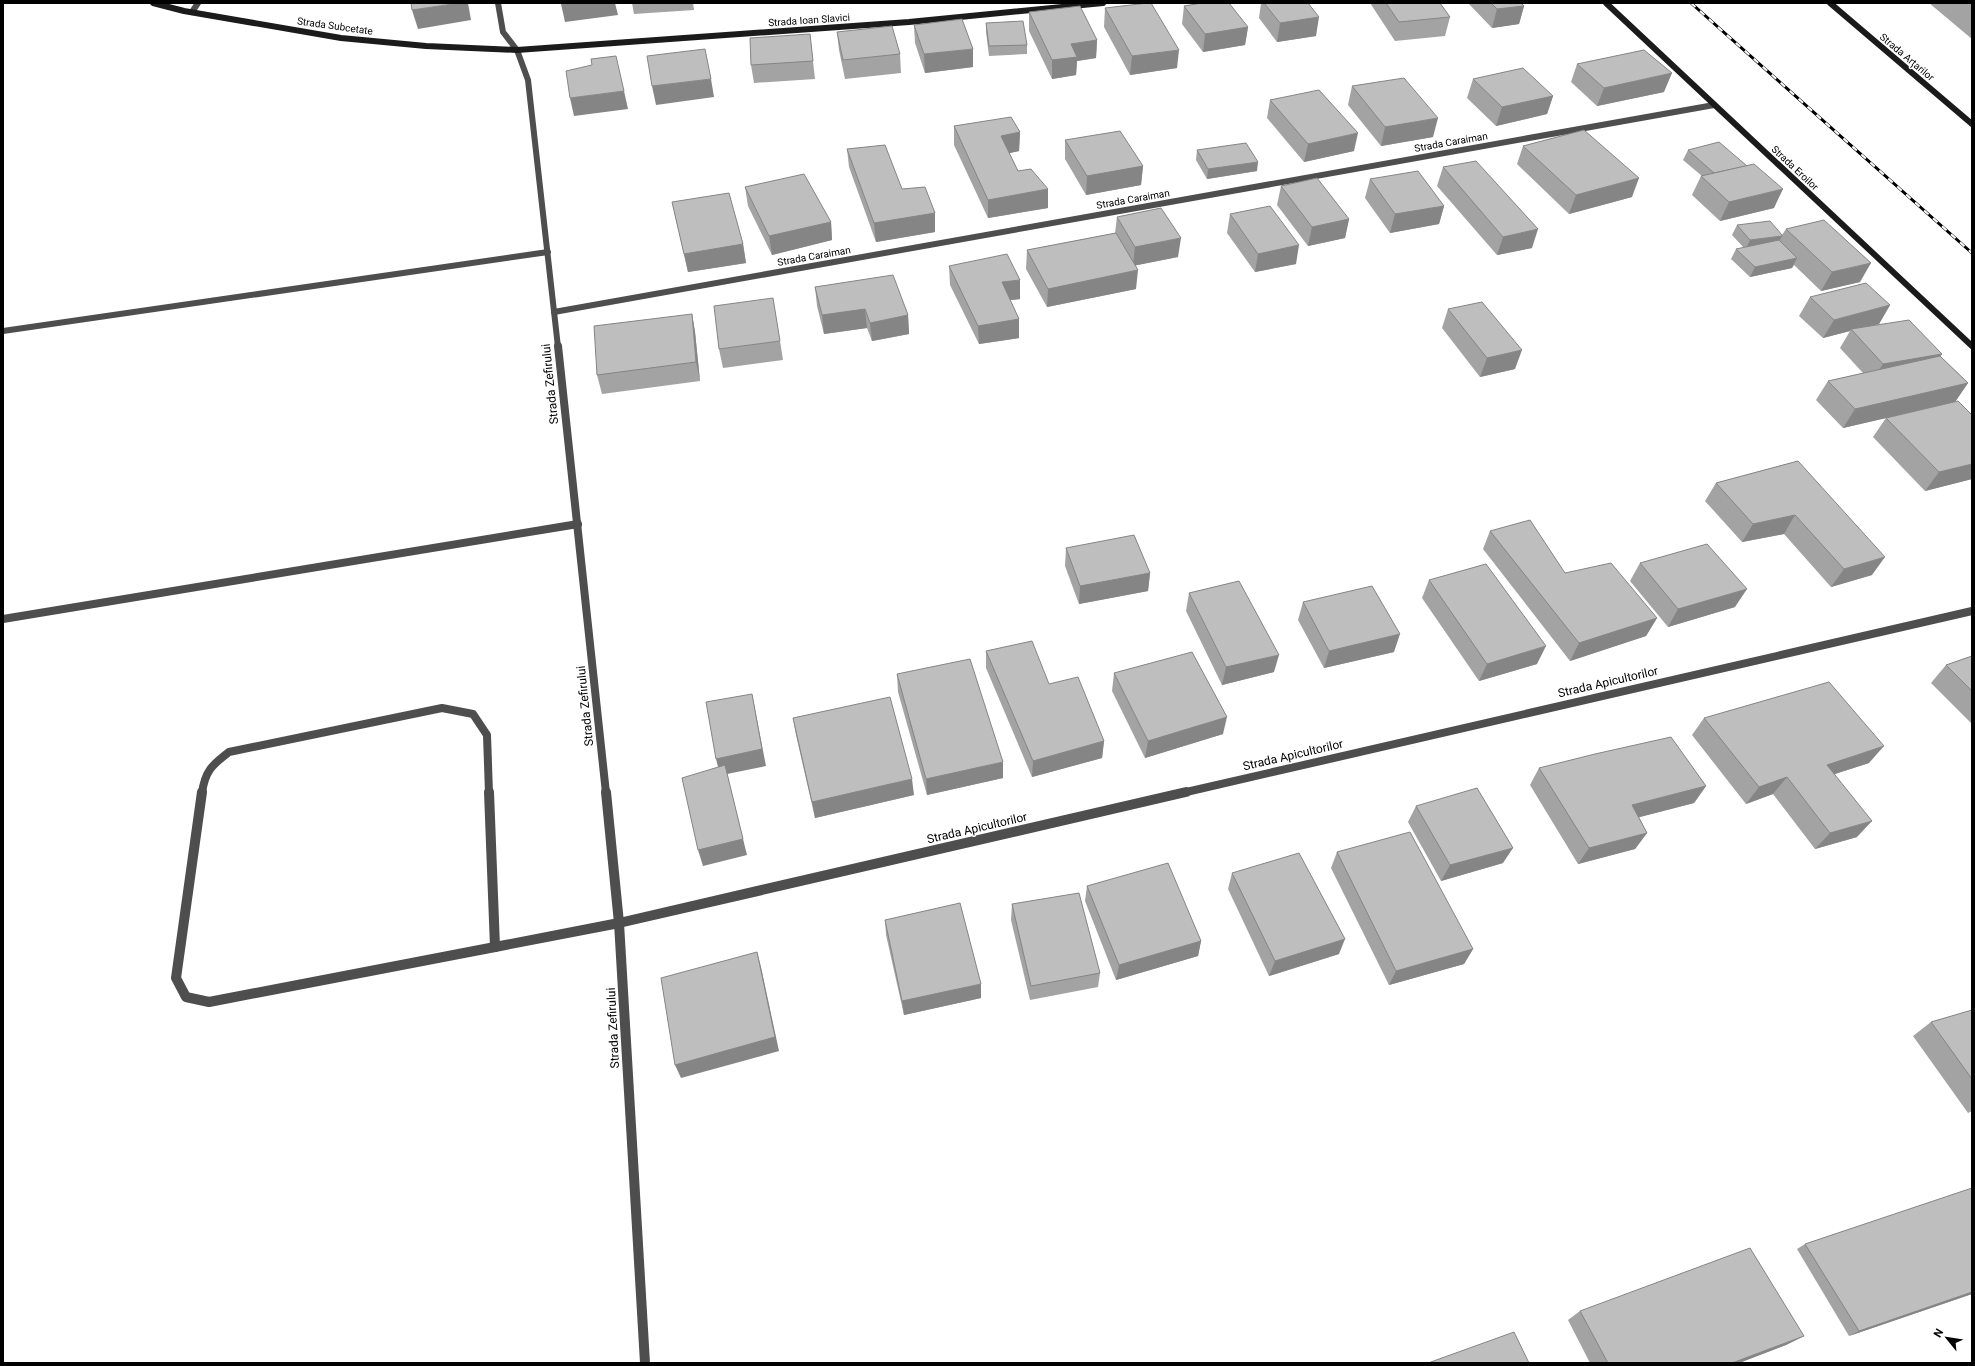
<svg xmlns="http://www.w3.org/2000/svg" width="1975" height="1366" viewBox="0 0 1975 1366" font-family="Roboto,sans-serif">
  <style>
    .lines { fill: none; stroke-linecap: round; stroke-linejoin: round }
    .lane-far2 { stroke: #4e4e4e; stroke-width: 6 }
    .lane-far1 { stroke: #4e4e4e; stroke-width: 8 }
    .lane { stroke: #4e4e4e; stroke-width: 10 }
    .street-far2 { stroke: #4e4e4e; stroke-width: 6 }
    .street-far1 { stroke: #4e4e4e; stroke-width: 8 }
    .street { stroke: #4e4e4e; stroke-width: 10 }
    .secondary { stroke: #1b1b1b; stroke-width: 6 }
    .rail-casing { stroke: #000; stroke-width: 3 }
    .rail { stroke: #fff; stroke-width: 2; stroke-dasharray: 6; stroke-linecap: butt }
    .wall { fill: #a3a3a3 }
    .shaded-wall { fill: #858585 }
    .building { fill: #bebebe; stroke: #858585 }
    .labels { text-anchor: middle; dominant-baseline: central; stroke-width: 3; stroke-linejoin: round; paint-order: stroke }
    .far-street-label { font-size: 10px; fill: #000; stroke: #fff }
    .street-label { font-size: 12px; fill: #000; stroke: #fff }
  </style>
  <rect width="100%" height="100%" fill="#fff"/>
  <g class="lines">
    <g class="lane-far2">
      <polyline points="192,12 198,3"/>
      <polyline points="3,331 548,252"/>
    </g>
    <g class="lane-far1">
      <polyline points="3,619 578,524"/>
      <path d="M202 793C205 771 212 765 229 752L442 708 473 714 487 735 489 793"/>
    </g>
    <g class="lane">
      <polyline points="202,792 176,978 186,997 209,1002 495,947"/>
      <polyline points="489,792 495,947"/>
      <polyline points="495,947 619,923"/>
    </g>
    <g class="street-far2">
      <polyline points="498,3 503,32 517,50 528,80 558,347"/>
      <polyline points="554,312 1714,105"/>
    </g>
    <g class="street-far1">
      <polyline points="558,346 606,793"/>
      <polyline points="1182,793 1972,611"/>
    </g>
    <g class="street">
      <polyline points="606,792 619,923 645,1363"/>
      <polyline points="619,923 1186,792"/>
    </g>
    <g class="secondary">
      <polyline points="153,3 184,11 341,38 426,46 517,50 909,22 1103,3"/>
      <polyline points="1606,3 1972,346"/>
      <polyline points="1830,3 1972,124"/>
    </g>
    <defs>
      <polyline id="rail" points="1691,3 1972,253"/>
    </defs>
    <use href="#rail" class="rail-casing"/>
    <use href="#rail" class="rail"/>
  </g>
  <g class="wall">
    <polygon points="632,3 693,3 694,10 634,14"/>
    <polygon points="1261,3 1308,3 1316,36 1277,42 1259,18"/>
    <polygon points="1370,3 1440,3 1450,17 1445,36 1395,41"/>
    <polygon points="1468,3 1521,3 1524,6 1519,24 1492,28"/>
    <polygon points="1929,3 1972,3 1972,39"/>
    <polygon points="1184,6 1248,27 1245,45 1203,52 1182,24"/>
    <polygon points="1105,8 1177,68 1130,75 1104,27"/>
    <polygon points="1029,12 1097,40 1096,58 1077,61 1076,75 1052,79 1029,31"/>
    <polygon points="986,23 1027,45 1027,54 989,56 986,32"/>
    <polygon points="914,25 973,67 925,73 915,43"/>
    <polygon points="837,32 900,54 901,73 845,79 839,50"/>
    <polygon points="810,34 815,79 754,83 751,65"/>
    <polygon points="1577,64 1664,92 1597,106 1571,82"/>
    <polygon points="1473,79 1553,96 1547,114 1496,126 1467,98"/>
    <polygon points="1352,86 1433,137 1381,146 1348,105"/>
    <polygon points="1270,100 1354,151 1304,162 1267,118"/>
    <polygon points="954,126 1020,132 1019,151 1009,153 1018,171 1048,189 1048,208 988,218 954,145"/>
    <polygon points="1065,140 1143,166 1141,185 1086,195 1065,159"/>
    <polygon points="1523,146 1632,197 1569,214 1517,164"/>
    <polygon points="847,149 935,213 935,232 876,242 849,167"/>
    <polygon points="1197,150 1257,171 1207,179 1196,160"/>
    <polygon points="1688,150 1774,208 1720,221 1692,195 1701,176 1702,176 1683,160"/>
    <polygon points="1443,167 1532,248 1497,255 1437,186"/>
    <polygon points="1370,179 1444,206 1439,224 1390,233 1365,198"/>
    <polygon points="1281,186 1349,219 1345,238 1308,246 1277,205"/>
    <polygon points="745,187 831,222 832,240 772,255 748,206"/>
    <polygon points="672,202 743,244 746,263 688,272"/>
    <polygon points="1230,214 1296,264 1255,272 1227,233"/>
    <polygon points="1117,217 1178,257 1136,265 1136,289 1047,307 1026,269 1027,250 1115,233"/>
    <polygon points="1737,225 1782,235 1786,229 1860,282 1821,291 1794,265 1792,268 1750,277 1731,259 1736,249 1744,248 1732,235"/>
    <polygon points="949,266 1020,299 1010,300 1019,319 1019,338 979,344 950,285"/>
    <polygon points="815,287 908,315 909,334 872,341 867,328 824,334 817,306"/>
    <polygon points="1810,297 1890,305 1879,324 1872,326 1942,354 1940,356 1968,383 1955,402 1843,428 1816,400 1828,381 1863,373 1840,348 1850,331 1823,338 1799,316"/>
    <polygon points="1448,309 1515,369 1480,377 1442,328"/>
    <polygon points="692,314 695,332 700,381 602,394 597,375"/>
    <polygon points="780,341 783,360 723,368 719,349"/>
    <polygon points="1886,418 1972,479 1925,491 1873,437"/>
    <polygon points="1798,461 1872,575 1831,587 1784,534 1742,542 1705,501 1716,483"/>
    <polygon points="1490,531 1565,573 1657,618 1646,636 1570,661 1483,549"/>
    <polygon points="1066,548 1150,573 1148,591 1079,604 1065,566"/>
    <polygon points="1640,563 1735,607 1668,627 1630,581"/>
    <polygon points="1429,580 1537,664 1479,681 1422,598"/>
    <polygon points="1189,593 1274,672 1222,685 1186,611"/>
    <polygon points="1303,602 1394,652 1324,668 1298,620"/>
    <polygon points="986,651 1104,741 1102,758 1032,777 986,668"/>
    <polygon points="1972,656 1972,724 1931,683 1946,665"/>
    <polygon points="1114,673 1223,734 1145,758 1112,691"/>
    <polygon points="897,674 1003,778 927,795 898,692"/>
    <polygon points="793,718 914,795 815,818 796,735"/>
    <polygon points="1704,718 1869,763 1835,774 1857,837 1815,849 1773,794 1746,804 1692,735"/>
    <polygon points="1539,768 1706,786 1694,803 1639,817 1647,833 1635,849 1578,864 1530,785"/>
    <polygon points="1416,806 1503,863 1441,881 1408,822"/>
    <polygon points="1337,852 1473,949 1464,964 1389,985 1331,868"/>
    <polygon points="1232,873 1339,954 1269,976 1228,889"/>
    <polygon points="1087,886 1201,941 1198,956 1116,980 1085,901"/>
    <polygon points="1012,904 1100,973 1098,987 1030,1000 1011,920"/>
    <polygon points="885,920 981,998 904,1015 886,935"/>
    <polygon points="1972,1010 1972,1111 1968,1113 1913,1036 1931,1022"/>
    <polygon points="1805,1244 1972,1294 1849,1336 1797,1249"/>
    <polygon points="1580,1311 1804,1336 1786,1345 1739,1363 1590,1363 1568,1320"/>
  </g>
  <g class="shaded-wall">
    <polygon points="460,3 468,3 471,20 418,29 412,10"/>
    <polygon points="569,3 615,3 618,15 565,22 561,4"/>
    <polygon points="1524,6 1519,24 1492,28 1497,9"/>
    <polygon points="1319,17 1316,36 1277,42 1280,23"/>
    <polygon points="1248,27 1245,45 1203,52 1205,34"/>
    <polygon points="1097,40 1096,58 1077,61 1076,75 1052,79 1052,60 1071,44"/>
    <polygon points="973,49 973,67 925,73 924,54"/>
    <polygon points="1179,50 1177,68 1130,75 1132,56"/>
    <polygon points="1672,73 1664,92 1597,106 1604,88"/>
    <polygon points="711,79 714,97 656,105 652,86"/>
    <polygon points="624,91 628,109 574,116 570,98"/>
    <polygon points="1553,96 1547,114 1496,126 1502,107"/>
    <polygon points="1438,118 1433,137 1381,146 1385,127"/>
    <polygon points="1020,132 1019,151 1001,155 1001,136"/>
    <polygon points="1358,133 1354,151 1304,162 1308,144"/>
    <polygon points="1258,162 1257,171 1207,179 1208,169"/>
    <polygon points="1143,166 1141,185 1086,195 1087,176"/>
    <polygon points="1639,178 1632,197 1569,214 1576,195"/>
    <polygon points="1048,189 1048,208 988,218 988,200"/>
    <polygon points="1783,189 1774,208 1720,221 1729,202"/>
    <polygon points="1444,206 1439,224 1390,233 1395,214"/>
    <polygon points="935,213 935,232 876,242 874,223"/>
    <polygon points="1349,219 1345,238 1308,246 1312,227"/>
    <polygon points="831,222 832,240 772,255 769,236"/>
    <polygon points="1538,229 1532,248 1497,255 1503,237"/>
    <polygon points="1782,236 1777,245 1745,250 1750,240"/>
    <polygon points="1181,238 1178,257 1133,266 1135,247"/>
    <polygon points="743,244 746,263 688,272 684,254"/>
    <polygon points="1299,245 1296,264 1255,272 1258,254"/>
    <polygon points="1797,258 1792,268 1750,277 1755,267"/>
    <polygon points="1871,263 1860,282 1821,291 1832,272"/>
    <polygon points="1138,270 1136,289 1047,307 1048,289"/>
    <polygon points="1020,280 1020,299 1002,301 1002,282"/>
    <polygon points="1890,305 1879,324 1853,331 1851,329 1850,331 1823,338 1834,320"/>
    <polygon points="865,309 867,328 824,334 822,315"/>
    <polygon points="692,314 695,332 700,381 696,362"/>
    <polygon points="908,315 909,334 872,341 870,323"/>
    <polygon points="1019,319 1019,338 979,344 978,326"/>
    <polygon points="1522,350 1515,369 1480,377 1487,358"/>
    <polygon points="1942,354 1929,373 1871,383 1883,364"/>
    <polygon points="1968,383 1955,402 1843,428 1855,409"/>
    <polygon points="1972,464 1972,479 1925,491 1939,472"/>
    <polygon points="1795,515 1784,534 1742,542 1753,524"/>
    <polygon points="1885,557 1872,575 1831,587 1844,569"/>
    <polygon points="1150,573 1148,591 1079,604 1080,586"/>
    <polygon points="1747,589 1735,607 1668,627 1678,609"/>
    <polygon points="1657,618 1646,636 1570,661 1579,643"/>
    <polygon points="1400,634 1394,652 1324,668 1329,651"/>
    <polygon points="1546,646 1537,664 1479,681 1487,664"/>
    <polygon points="1279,655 1274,672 1222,685 1226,667"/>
    <polygon points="752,694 766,766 727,774 747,855 703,866 698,850 720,775 716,759"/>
    <polygon points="1227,717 1223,734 1145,758 1148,741"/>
    <polygon points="1104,741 1102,758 1032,777 1033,761"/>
    <polygon points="1884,746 1869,763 1813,781 1827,765"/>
    <polygon points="1003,762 1003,778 927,795 926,779"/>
    <polygon points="1787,777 1773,794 1746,804 1759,787"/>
    <polygon points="912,779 914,795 815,818 812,802"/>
    <polygon points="1706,786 1694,803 1621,822 1632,805"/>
    <polygon points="1872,821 1857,837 1815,849 1830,833"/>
    <polygon points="1647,833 1635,849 1578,864 1589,848"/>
    <polygon points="1513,848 1503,863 1441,881 1450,865"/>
    <polygon points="1345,939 1339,954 1269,976 1275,961"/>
    <polygon points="1201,941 1198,956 1116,980 1119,965"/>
    <polygon points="1473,949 1464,964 1389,985 1396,971"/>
    <polygon points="757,952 761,967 779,1051 681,1078 675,1065"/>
    <polygon points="981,984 981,998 904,1015 902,1001"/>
    <polygon points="1972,1292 1972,1294 1849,1336 1859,1331"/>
    <polygon points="1804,1336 1786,1345 1739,1363 1732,1363"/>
  </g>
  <g class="building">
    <polygon points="411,3 460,3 412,10"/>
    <polygon points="1148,3 1151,3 1179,50 1132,56 1105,8"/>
    <polygon points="1202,3 1229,3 1248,27 1205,34 1184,6"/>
    <polygon points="1264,3 1308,3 1319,17 1280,23"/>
    <polygon points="1386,3 1440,3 1450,17 1399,22"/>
    <polygon points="1491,3 1521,3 1524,6 1497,9"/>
    <polygon points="1080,6 1097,40 1071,44 1077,57 1052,60 1029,12"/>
    <polygon points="962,19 973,49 924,54 914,25"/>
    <polygon points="1023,21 1027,45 989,46 986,23"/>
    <polygon points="892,26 900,54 843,60 837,32"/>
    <polygon points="810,34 813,61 751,65 750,38"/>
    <polygon points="705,49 711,79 652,86 647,56"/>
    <polygon points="1644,50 1672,73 1604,88 1577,64"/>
    <polygon points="616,56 624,91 570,98 566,71 592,65 591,59"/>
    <polygon points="1523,68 1553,96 1502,107 1473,79"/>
    <polygon points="1404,78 1438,118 1385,127 1352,86"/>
    <polygon points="1319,90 1358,133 1308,144 1270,100"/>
    <polygon points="1011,117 1020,132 1001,136 1018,171 1031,169 1048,189 988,200 954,126"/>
    <polygon points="1584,130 1639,178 1576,195 1523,146"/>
    <polygon points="1120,131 1143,166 1087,176 1065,140"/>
    <polygon points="1719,142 1747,166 1714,173 1688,150"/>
    <polygon points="1246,143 1258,162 1208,169 1197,150"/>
    <polygon points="885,145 902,189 925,187 935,213 874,223 847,149"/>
    <polygon points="1476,161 1538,229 1503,237 1443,167"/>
    <polygon points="1754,164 1783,189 1729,202 1701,176"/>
    <polygon points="1418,171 1444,206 1395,214 1370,179"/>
    <polygon points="804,174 831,222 769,236 745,187"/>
    <polygon points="1317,178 1349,219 1312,227 1281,186"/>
    <polygon points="729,193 743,244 684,254 672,202"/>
    <polygon points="1270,206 1299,245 1258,254 1230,214"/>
    <polygon points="1161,208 1181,238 1135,247 1117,217"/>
    <polygon points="1824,220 1871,263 1832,272 1786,229"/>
    <polygon points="1770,221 1782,235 1782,236 1750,240 1737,225"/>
    <polygon points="1116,233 1138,270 1048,289 1027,250"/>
    <polygon points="1779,240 1797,258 1755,267 1736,249"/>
    <polygon points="1007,254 1020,280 1002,282 1019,319 978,326 949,266"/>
    <polygon points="893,275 908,315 870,323 865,309 822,315 815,287"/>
    <polygon points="1866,283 1890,305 1834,320 1810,297"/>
    <polygon points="773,298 780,341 719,349 714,306"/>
    <polygon points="1482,302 1522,350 1487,358 1448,309"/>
    <polygon points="692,314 696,362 597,375 594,326"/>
    <polygon points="1909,320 1942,354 1883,364 1851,329"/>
    <polygon points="1940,356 1968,383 1855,409 1828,381"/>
    <polygon points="1958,401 1972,415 1972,464 1939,472 1886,418"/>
    <polygon points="1798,461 1885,557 1844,569 1795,515 1753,524 1716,483"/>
    <polygon points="1530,520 1565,573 1611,563 1657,618 1579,643 1490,531"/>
    <polygon points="1134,535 1150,573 1080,586 1066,548"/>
    <polygon points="1707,544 1747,589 1678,609 1640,563"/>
    <polygon points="1486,564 1546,646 1487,664 1429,580"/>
    <polygon points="1239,581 1279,655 1226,667 1189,593"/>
    <polygon points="1372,586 1400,634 1329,651 1303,602"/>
    <polygon points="1032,641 1049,684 1078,677 1104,741 1033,761 986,651"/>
    <polygon points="1192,652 1227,717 1148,741 1114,673"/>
    <polygon points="1972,656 1972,691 1946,665"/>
    <polygon points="970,659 1003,762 926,779 897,674"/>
    <polygon points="1829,682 1884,746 1827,765 1872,821 1830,833 1787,777 1759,787 1704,718"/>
    <polygon points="752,694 762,749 716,759 706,702"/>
    <polygon points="890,697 912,779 812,802 793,718"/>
    <polygon points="1671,737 1706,786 1632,805 1647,833 1589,848 1539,768 1595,754"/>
    <polygon points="725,765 743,839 698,850 682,778"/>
    <polygon points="1477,788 1513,848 1450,865 1416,806"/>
    <polygon points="1410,832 1473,949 1396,971 1337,852"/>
    <polygon points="1299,853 1345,939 1275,961 1232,873"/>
    <polygon points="1168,863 1201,941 1119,965 1087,886"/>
    <polygon points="1079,893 1100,973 1031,986 1012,904"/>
    <polygon points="960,903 981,984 902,1001 885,920"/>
    <polygon points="757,952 775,1037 675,1065 661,978"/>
    <polygon points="1972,1010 1972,1079 1931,1022"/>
    <polygon points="1972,1188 1972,1292 1859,1331 1805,1244"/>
    <polygon points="1750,1248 1804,1336 1732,1363 1608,1363 1580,1311"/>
    <polygon points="1514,1332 1529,1363 1428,1363"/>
  </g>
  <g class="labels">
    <g class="far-street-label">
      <text transform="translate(809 20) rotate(-4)">Strada Ioan Slavici</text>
      <text transform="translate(335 26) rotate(8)">Strada Subcetate</text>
      <text transform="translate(1907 57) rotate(40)">Strada Arțarilor</text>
      <text transform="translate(1451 142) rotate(-10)">Strada Caraiman</text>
      <text transform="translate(1795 168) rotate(43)">Strada Eroilor</text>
      <text transform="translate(1133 199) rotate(-10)">Strada Caraiman</text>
      <text transform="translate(814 256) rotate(-10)">Strada Caraiman</text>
    </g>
    <g class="street-label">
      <text transform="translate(550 384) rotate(-96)">Strada Zefirului</text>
      <text transform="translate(1608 682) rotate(-13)">Strada Apicultorilor</text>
      <text transform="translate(585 706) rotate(-96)">Strada Zefirului</text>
      <text transform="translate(1293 755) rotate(-13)">Strada Apicultorilor</text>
      <text transform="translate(977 828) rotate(-13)">Strada Apicultorilor</text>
      <text transform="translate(613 1028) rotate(-93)">Strada Zefirului</text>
    </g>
  </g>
  <rect width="1975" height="1366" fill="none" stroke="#000000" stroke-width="8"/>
  <g transform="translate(1947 1338) rotate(300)" stroke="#ffffff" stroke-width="3" paint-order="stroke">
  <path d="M0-3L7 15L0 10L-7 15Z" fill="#000000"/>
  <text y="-6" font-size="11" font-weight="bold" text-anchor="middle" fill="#000000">N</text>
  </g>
</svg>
